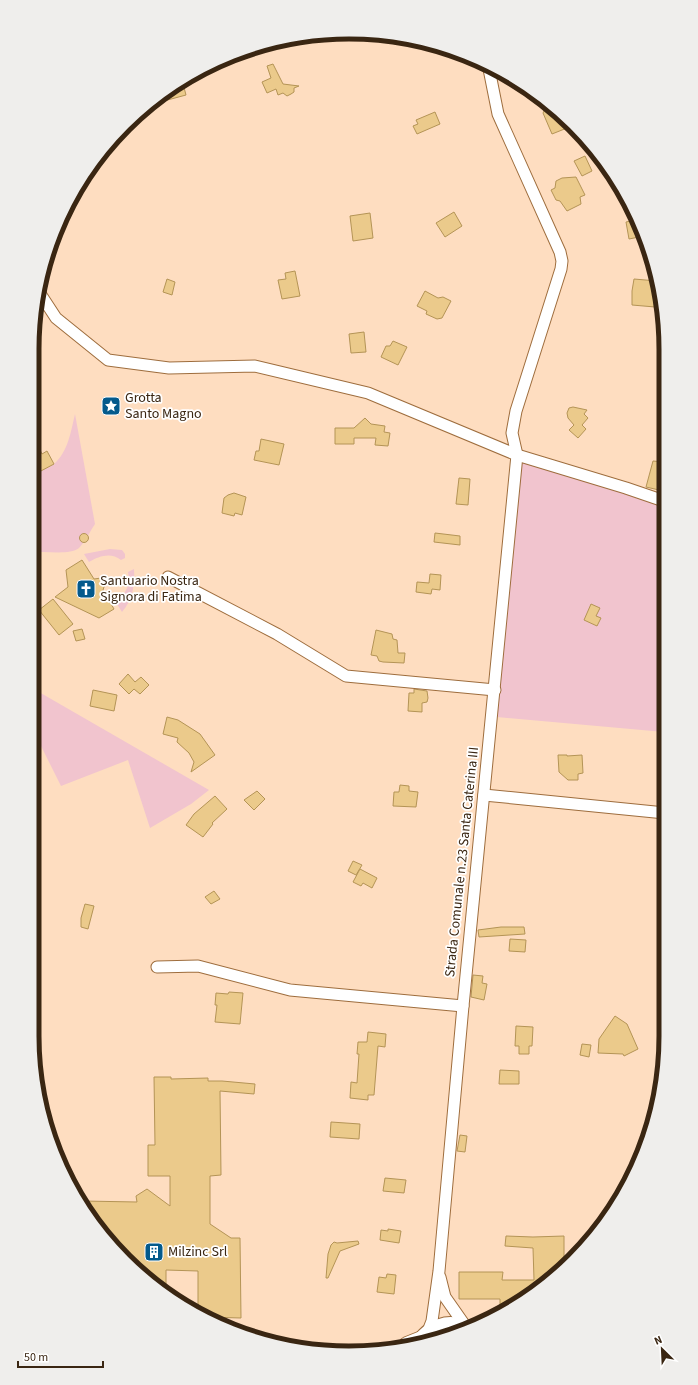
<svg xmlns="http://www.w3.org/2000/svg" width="698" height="1385" viewBox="0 0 698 1385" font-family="'Source Sans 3',sans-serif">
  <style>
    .green { fill: #f1c4ce }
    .building { fill: #ebca8b; stroke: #b49456 }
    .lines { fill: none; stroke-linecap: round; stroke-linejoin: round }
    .street-casing { stroke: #9e6d3d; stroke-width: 13 }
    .secondary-casing { stroke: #9e6d3d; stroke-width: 18 }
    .street { stroke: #fff; stroke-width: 11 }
    .secondary { stroke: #fff; stroke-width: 16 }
    .labels { text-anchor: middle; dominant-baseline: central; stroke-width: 3.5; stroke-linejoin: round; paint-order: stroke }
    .poi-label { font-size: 14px; fill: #3a2612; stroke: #fff; text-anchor: start }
    .street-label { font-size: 14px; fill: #3a2612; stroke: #fff }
    .rim { fill: none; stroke: #3a2612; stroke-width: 5 }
  </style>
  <rect width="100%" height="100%" fill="#feddc0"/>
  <g class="green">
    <path d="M75 414 95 524C91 530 84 543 79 548 69 556 45 550 32 553L33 472 34 473C40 471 49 468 54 464 68 452 71 431 75 414Z"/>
    <polygon points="517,455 664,507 664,732 497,717"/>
    <path d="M110 549 122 550 125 554V558L121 560C111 552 99 556 89 562L84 554Z"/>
    <path d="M134 569C135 584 133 600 122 612L115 601C126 594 131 585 128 572Z"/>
    <polygon points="32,688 209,790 191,804 150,828 128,760 61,786 41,746 32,746"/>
  </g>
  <g class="building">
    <polygon points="273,64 283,84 299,86 294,88 294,92 291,94 287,96 283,93 278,95 276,89 267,93 262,82 271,78 267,66"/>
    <polygon points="182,80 186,95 149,105 149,104"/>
    <polygon points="552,106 558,111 572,126 552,134 543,113 545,109"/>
    <polygon points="435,112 440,124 417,134 413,126 418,124 416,120"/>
    <polygon points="585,156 592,171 582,176 574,161"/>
    <polygon points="576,177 585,195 580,197 581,204 567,211 560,201 556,200 551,190 555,188 556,181 562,178"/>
    <polygon points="454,212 462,226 445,237 436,223"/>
    <polygon points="370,213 373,238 353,241 350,216"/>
    <polygon points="636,220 644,236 629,239 626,222"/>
    <polygon points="295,271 300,296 282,299 278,280 286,279 285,273"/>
    <polygon points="167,279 175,282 172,295 163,292"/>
    <polygon points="634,279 657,281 655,307 632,305 632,291"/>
    <polygon points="425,291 438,298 443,297 451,301 442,318 437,319 426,314 427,311 417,306"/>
    <polygon points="364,332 366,352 351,353 349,334"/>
    <polygon points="393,341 407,347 398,365 381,357 386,346 390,346"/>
    <polygon points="573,407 587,410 584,414 588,418 582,425 586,429 578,438 569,430 574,425 568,418 567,413 569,408"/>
    <polygon points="365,418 371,424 385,426 384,432 390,433 388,446 375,445 376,438 354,438 354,444 335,444 335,428 354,428"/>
    <polygon points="261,439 284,444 279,465 254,460 256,451 259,451"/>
    <polygon points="40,450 42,454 47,451 54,464 39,472 33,460 33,454"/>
    <polygon points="653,461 664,462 664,483 661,482 659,490 646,487"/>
    <polygon points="459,478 470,479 468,505 456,504"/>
    <polygon points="234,493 246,497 242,515 235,513 234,516 222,513 224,498 228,495"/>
    <polygon points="435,533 460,536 460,545 434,542"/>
    <circle cx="84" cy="538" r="4.5"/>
    <polygon points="82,560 94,579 101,578 105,584 103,590 114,609 99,618 55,597 68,587 66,570"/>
    <polygon points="430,574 441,575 440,590 432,589 431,594 416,592 417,582 429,583"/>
    <polygon points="53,599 73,624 59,635 39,610"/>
    <polygon points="591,604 600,608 596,616 601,618 597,626 584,620"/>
    <polygon points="82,629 85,639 76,641 73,631"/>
    <polygon points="376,630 392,634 393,639 397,640 398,653 405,653 404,663 383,662 379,661 377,656 371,655"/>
    <polygon points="128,674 135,682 141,677 149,685 140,694 134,689 129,694 119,684"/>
    <polygon points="414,689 427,691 428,698 427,702 422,703 422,712 408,711 409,693 414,693"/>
    <polygon points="93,690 117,695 114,711 90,706"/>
    <polygon points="167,717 178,720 200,734 215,755 191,772 194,762 189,753 177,742 178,738 163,734"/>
    <polygon points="558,755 567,755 567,756 582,755 583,773 578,774 578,780 568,780 559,772"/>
    <polygon points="400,785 409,786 409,791 418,792 416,807 393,806 394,792 399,792"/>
    <polygon points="257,791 265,799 254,810 244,800"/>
    <polygon points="215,796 227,809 212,823 213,824 203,837 186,825 194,814"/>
    <polygon points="353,861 362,865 356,875 348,871"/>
    <polygon points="360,869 377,878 372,888 363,883 361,886 353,882"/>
    <polygon points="214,891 220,899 211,904 205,897"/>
    <polygon points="85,904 94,906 88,929 81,927 81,918"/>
    <polygon points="501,927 524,927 525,934 479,937 478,930"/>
    <polygon points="510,939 526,940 525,952 509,951"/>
    <polygon points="473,975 483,976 482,983 487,984 484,1000 471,997"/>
    <polygon points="229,992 243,993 240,1024 215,1022 217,1005 215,1005 216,993 228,994"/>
    <polygon points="615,1016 627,1024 638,1049 624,1056 623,1054 598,1053 599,1039"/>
    <polygon points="516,1026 533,1027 532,1046 529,1046 529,1054 519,1054 519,1046 515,1046"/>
    <polygon points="368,1032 386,1034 385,1047 378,1046 374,1095 368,1095 368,1100 350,1098 351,1082 357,1083 359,1054 357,1054 358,1042 367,1042"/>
    <polygon points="582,1044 591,1045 589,1057 580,1055"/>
    <polygon points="500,1070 519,1071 519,1084 499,1084"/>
    <polygon points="154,1077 171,1077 171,1079 208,1078 208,1081 222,1081 255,1084 254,1094 220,1091 221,1175 210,1176 210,1224 231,1238 240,1238 241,1318 206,1317 198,1313 198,1271 166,1270 166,1293 98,1229 83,1201 137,1202 136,1196 147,1189 170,1206 170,1176 148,1176 148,1145 155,1145"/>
    <polygon points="331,1122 360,1124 359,1139 330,1137"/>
    <polygon points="460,1135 467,1136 465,1152 457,1151"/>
    <polygon points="385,1178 406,1180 404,1193 383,1191"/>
    <polygon points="388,1229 401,1231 399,1243 380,1240 381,1230 388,1231"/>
    <polygon points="506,1236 533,1237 564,1236 564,1267 503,1311 503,1306 500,1306 500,1299 459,1299 459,1272 503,1272 502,1280 534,1280 533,1248 505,1246"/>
    <polygon points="358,1241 359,1244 340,1251 328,1278 326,1278 328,1254 331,1245 334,1242 337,1243"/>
    <polygon points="387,1274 396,1275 394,1294 377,1292 379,1277 386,1278"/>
  </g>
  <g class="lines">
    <defs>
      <g id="street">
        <polyline points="39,292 56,318 108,360 169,368 255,366 368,393 517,455 626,488 664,501"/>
        <polyline points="168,577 277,634 346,676 495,690"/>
        <polyline points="484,795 665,813"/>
        <polyline points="157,967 198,966 290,990 463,1006"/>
        <polyline points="440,1277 445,1297 466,1327"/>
        <polyline points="427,1334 432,1321 439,1271 463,1006 517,455 512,433 516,411 561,269 562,261 560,252 498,114 488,64"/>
      </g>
      <g id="secondary">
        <path d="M421 1341C429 1328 449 1321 462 1328"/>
        <polyline points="407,1345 422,1339"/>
      </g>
    </defs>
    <use href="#street" class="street-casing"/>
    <use href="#secondary" class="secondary-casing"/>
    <use href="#street" class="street"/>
    <use href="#secondary" class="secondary"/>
  </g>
  <defs>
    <symbol id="sight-square" viewBox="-11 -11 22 22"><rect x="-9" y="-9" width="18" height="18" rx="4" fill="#045a8c" stroke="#fff"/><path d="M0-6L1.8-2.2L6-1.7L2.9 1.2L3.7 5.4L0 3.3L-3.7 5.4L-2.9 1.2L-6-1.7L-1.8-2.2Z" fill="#fff"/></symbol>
    <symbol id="church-square" viewBox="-11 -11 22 22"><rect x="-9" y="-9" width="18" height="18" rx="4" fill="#045a8c" stroke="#fff"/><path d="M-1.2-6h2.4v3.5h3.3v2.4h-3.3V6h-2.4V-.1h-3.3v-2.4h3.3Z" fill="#fff"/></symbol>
    <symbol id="building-square" viewBox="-11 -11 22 22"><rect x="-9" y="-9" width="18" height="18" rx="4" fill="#045a8c" stroke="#fff"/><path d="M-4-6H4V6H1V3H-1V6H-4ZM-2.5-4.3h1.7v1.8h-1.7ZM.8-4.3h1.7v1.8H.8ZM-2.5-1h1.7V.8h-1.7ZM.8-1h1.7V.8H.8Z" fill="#fff"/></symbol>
  </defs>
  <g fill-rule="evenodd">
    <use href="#sight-square" x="100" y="395" width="22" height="22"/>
    <use href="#church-square" x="75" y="578" width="22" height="22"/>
    <use href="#building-square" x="143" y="1241" width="22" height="22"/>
  </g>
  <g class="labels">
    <g class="poi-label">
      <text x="125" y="398">Grotta<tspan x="125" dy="16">Santo Magno</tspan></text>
      <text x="100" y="581">Santuario Nostra<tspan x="100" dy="16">Signora di Fatima</tspan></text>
      <text x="168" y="1252">Milzinc Srl</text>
    </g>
    <g class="street-label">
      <text transform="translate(462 862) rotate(-84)">Strada Comunale n.23 Santa Caterina III</text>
    </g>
  </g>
  <path d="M0 0H698V1385H0ZM349 39H349A310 310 0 0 1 659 349V1036A310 310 0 0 1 349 1346H349A310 310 0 0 1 39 1036V349A310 310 0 0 1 349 39Z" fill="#efeeec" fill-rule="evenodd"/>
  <path class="rim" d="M349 39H349A310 310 0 0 1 659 349V1036A310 310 0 0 1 349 1346H349A310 310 0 0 1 39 1036V349A310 310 0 0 1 349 39Z"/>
  <g transform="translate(662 1349) rotate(336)" stroke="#ffffff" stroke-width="3" paint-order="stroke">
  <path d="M0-3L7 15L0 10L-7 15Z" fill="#3a2612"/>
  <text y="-6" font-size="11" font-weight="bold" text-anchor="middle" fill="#3a2612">N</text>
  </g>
  <path d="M18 1361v6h85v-6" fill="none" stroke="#3a2612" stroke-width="2"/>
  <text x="24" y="1361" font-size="12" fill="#3a2612" stroke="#ffffff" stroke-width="3" paint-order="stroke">50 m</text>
</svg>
